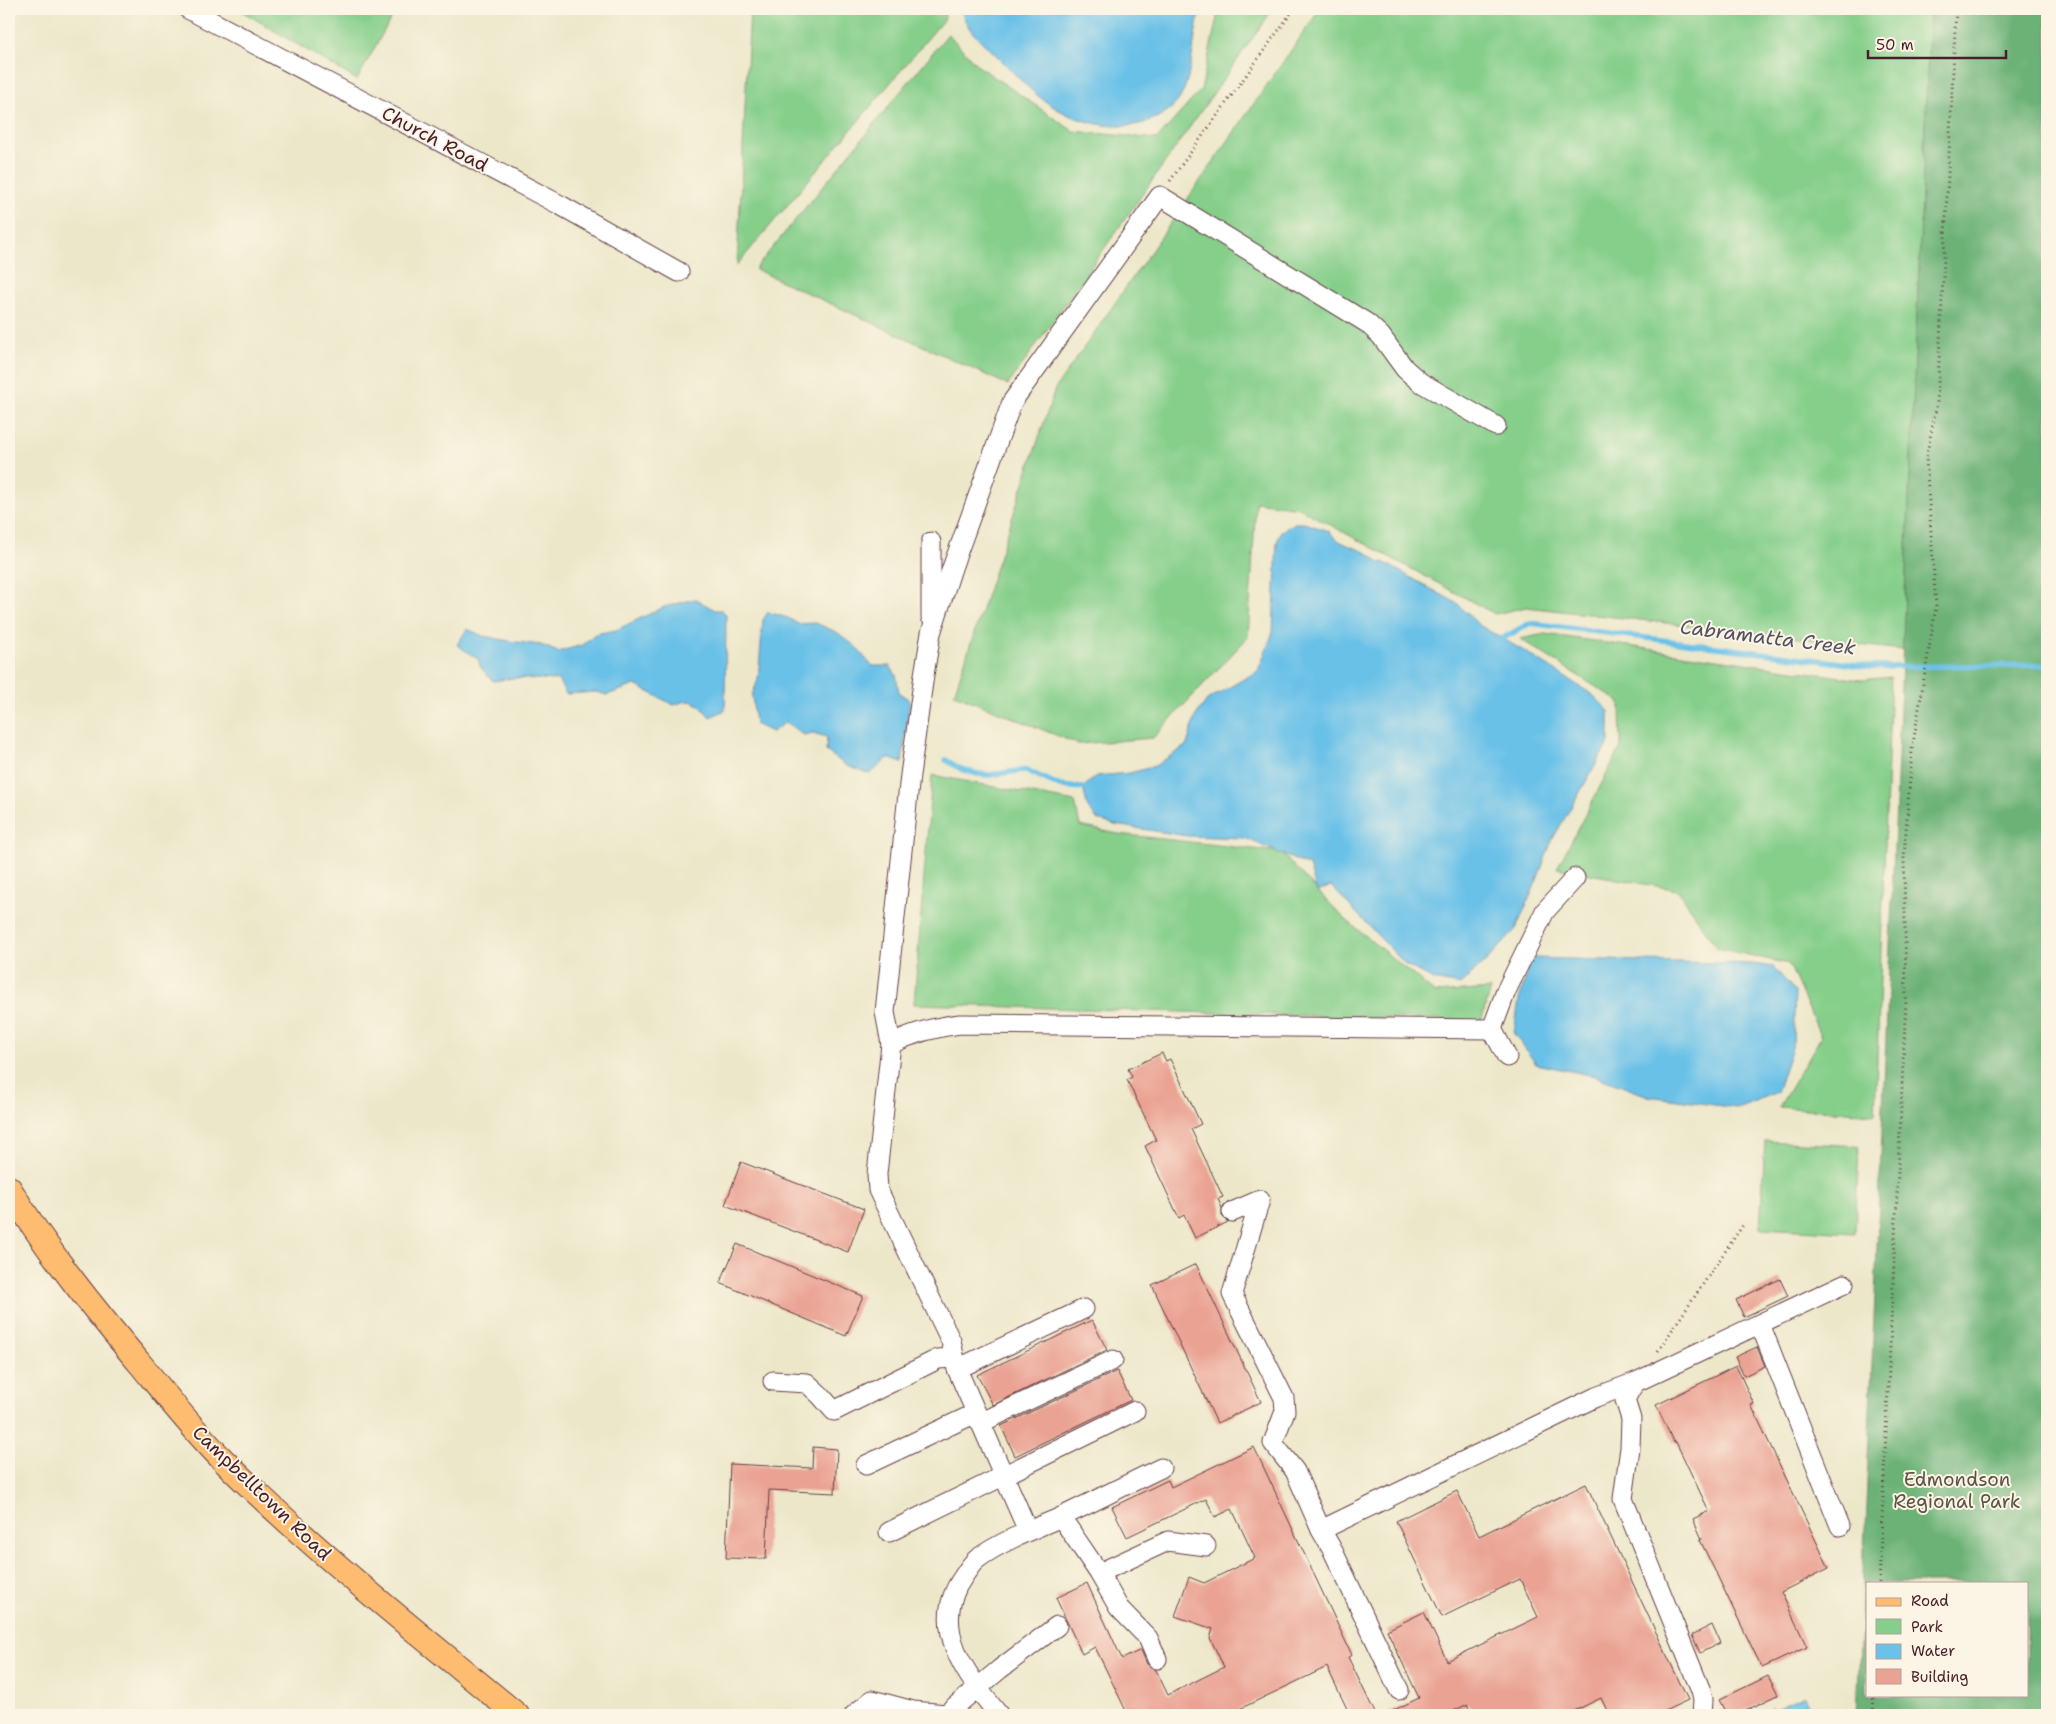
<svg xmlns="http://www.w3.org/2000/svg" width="2056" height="1724" viewBox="0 0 2056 1724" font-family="'Shantell Sans',sans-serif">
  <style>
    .green { fill: #86cf8b; stroke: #68775b }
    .forest { fill: #6cb277; stroke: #5b6851; fill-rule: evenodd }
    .water { fill: #6bc1e8; stroke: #5a708a }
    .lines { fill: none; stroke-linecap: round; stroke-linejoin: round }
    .stream { stroke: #6bc1e8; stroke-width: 5.5 }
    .building { fill: #eaa293 }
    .minor-casing { stroke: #623d43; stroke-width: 21 }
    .major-casing { stroke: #623d43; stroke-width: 26 }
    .path { stroke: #623d43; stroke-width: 3; stroke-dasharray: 1 4; stroke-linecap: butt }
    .minor { stroke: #fff; stroke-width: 19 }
    .major { stroke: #fdbc70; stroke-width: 24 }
    .labels { text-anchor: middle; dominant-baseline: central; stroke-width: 4; stroke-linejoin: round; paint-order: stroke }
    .street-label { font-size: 19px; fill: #4a1f2b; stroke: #fcf5e5 }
    .park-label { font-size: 19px; fill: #5c5448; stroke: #fcf5e5 }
    .water-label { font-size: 20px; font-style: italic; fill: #545064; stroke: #fcf5e5 }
  </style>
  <rect width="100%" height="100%" fill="#fcf5e5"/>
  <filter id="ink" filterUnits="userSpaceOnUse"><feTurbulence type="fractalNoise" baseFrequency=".02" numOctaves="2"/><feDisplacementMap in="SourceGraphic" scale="10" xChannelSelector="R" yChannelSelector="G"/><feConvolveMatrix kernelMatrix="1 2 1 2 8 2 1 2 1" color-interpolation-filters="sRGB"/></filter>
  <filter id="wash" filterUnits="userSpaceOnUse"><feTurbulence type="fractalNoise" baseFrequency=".0096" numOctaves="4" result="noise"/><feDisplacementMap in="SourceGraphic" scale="20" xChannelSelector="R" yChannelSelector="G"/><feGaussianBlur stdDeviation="1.12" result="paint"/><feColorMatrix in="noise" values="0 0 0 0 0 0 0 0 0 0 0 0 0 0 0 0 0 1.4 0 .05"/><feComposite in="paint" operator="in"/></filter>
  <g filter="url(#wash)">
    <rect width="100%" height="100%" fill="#ede7ca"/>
    <g class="green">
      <polygon points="238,9 396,9 357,80"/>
      <polygon points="750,9 944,9 945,18 737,265"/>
      <polygon points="1219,9 1273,9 1008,385 755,269 948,34 978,66 1073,131 1157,139 1201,90"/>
      <polygon points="1320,9 1930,9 1903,650 1526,607 1495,614 1299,508 1256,502 1248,637 1153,738 1078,744 954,694 1055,389"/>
      <polygon points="1545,634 1861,680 1891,677 1875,1114 1779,1107 1821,1037 1789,964 1717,948 1678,890 1557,868 1621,747 1620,702 1520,639"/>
      <polygon points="932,775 1075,802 1080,826 1118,834 1280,852 1345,919 1435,993 1491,989 1481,1021 914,1004"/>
      <polygon points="1765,1141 1859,1146 1855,1233 1760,1228"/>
    </g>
    <path class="forest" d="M1930 9H2047V1715H1857ZM1867 1583H2027V1695H1867Z"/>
    <g class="water">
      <path d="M960 9H1201C1192 36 1194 73 1180 98 1172 111 1156 119 1143 123 1111 132 1070 120 1045 101 1028 89 1014 73 1000 59 991 49 978 40 970 29 966 23 963 15 960 9Z"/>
      <path d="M1295 523H1304L1329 531C1340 549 1367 546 1379 563L1383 562 1458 604 1479 625 1524 651 1593 695 1609 711V742L1552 840 1537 880 1516 929 1485 962 1460 985 1433 980 1405 964 1331 886 1317 892 1309 866 1245 838 1188 836 1115 825 1098 820 1088 808 1083 788 1096 776 1130 773 1155 766 1187 745 1195 717 1207 700 1258 671 1273 632 1277 542 1281 531Z"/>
      <path d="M695 599 715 610H722L726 615 725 710 710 717C697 702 694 697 674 705L635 685 607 695 596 692 566 694 558 680 513 678 493 681 481 668 478 659 457 645 467 629 483 636 509 641 541 645 558 652 582 645 595 634 616 630 664 607Z"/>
      <polygon points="768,612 788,618 798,624 816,623 838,633 855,646 872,666 890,666 896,675 899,693 910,700 902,763 888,758 870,774 847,766 826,751 827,737 813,733 803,735 786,722 772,732 755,724 752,695 758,680 763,620"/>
      <polygon points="1533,958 1752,964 1773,967 1795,991 1793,1044 1777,1092 1737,1108 1648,1096 1595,1076 1536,1064 1514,1034 1519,1000 1531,959"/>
      <polygon points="1804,1696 1812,1712 1805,1715 1768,1715 1766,1710 1772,1707 1773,1710"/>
    </g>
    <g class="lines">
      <g class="stream">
        <polyline points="1498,641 1530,623 1872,667 2047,665"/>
        <polyline points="946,760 961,769 978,774 989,775 1026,770 1060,786 1083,788"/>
      </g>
    </g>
    <g id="blocks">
      <g class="building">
        <polygon points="1162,1053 1166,1061 1170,1059 1201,1124 1191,1129 1223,1197 1218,1199 1222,1208 1222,1216 1228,1222 1195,1238 1184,1215 1179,1218 1145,1146 1156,1140 1127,1080 1132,1077 1128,1069"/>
        <polygon points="741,1162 864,1209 848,1252 725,1205"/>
        <polygon points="737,1244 863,1296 846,1336 720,1283"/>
        <polygon points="1196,1264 1261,1402 1217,1423 1152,1285"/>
        <polygon points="1780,1279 1788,1296 1744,1317 1736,1300"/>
        <polygon points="1092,1320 1107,1350 993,1405 977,1375"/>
        <polygon points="1757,1347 1765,1366 1744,1376 1735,1357"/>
        <polygon points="1736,1366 1754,1404 1751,1405 1829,1568 1781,1592 1807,1647 1762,1668 1700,1540 1702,1539 1693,1519 1709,1511 1676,1442 1674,1443 1656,1405"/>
        <polygon points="1117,1371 1131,1400 1015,1456 1001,1426"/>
        <polygon points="813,1447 837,1449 835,1493 769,1490 766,1559 726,1558 730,1464 812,1468"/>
        <polygon points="1254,1447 1352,1655 1348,1657 1376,1715 1350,1715 1327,1667 1227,1715 1128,1715 1095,1647 1082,1654 1056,1598 1087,1583 1122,1659 1141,1650 1147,1664 1156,1670 1168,1695 1224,1667 1210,1638 1213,1629 1175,1616 1189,1577 1204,1583 1255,1558 1232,1509 1215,1517 1206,1499 1127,1537 1112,1507 1168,1480 1171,1487"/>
        <polygon points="1586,1484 1688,1700 1656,1715 1609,1715 1601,1698 1566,1715 1473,1715 1468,1704 1445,1715 1384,1715 1419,1698 1387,1630 1424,1612 1447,1661 1538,1617 1520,1579 1442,1617 1396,1521 1457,1491 1479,1536"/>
        <polygon points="1712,1625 1720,1643 1700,1653 1692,1635"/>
        <polygon points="1768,1676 1778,1695 1736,1715 1727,1715 1719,1700"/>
      </g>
    </g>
  </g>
  <g filter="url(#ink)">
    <use href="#blocks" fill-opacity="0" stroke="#623d43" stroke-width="1"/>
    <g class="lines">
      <defs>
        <g id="minor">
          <polyline points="188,9 562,206 679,272"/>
          <polyline points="931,542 931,617"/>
          <polyline points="1492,1029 1507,1057"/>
          <polyline points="891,1044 885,1012 910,775 924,675 931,633 952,568 1012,402 1160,196 1367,323 1381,336 1405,369 1420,382 1496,426"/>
          <polyline points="1232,1212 1260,1200 1232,1294 1284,1398 1285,1411 1273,1443 1295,1471 1321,1530 1596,1397 1636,1382"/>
          <polyline points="1760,1324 1840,1526"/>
          <polyline points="957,1369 1084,1309"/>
          <polyline points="773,1381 807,1383 820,1395 834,1411 938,1359 954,1358"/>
          <polyline points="980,1423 1113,1360"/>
          <polyline points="866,1465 976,1413"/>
          <polyline points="1061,1517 1099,1573 1119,1608 1148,1638 1157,1659"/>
          <polyline points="1321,1530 1333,1551 1399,1690"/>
          <path d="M1028 1531 957 1369 951 1341 878 1190 877 1174 891 1044C914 1032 935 1027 960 1024L1492 1029 1506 991 1545 911 1575 878"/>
          <polyline points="889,1532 1135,1411"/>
          <polyline points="1099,1573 1168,1541 1206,1546"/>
          <polyline points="854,1715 872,1700 913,1711 946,1714 1000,1669 1057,1626"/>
          <path d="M999 1715C967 1677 928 1626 963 1577 967 1571 972 1563 977 1559 1000 1542 1033 1529 1059 1518 1093 1502 1127 1484 1161 1468"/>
          <polyline points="1702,1715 1703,1700 1701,1691 1623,1499 1630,1448 1631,1419 1625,1400 1630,1390 1636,1382 1844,1284"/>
        </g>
        <path id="major" d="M9 1188C47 1251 94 1309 142 1366 168 1398 194 1431 223 1460 315 1552 417 1632 517 1715"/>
      </defs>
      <use href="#minor" class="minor-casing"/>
      <use href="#major" class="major-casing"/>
      <g class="path">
        <polyline points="1170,181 1294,9"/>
        <polyline points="1658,1351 1743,1225"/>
        <polyline points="1879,1583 1906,1000 1904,857 1912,750 1936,607 1926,458 1937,403 1956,9"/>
        <polyline points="1873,1715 1874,1695"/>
      </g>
      <use href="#minor" class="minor"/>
      <use href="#major" class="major"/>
    </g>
  </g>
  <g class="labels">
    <g class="street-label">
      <text transform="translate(435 139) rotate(28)">Church Road</text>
      <text transform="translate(262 1493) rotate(44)">Campbelltown Road</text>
    </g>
    <g class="park-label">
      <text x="1957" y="1479">Edmondson<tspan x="1957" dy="22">Regional Park</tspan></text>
    </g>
    <g class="water-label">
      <text transform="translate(1768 637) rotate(7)">Cabramatta Creek</text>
    </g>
  </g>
  <rect width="2056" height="1724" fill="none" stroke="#fcf5e5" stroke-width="30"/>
  <rect x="1866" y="1582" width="162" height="115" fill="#fcf5e5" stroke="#b59f9b"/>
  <rect x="1876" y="1598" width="25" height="8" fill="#fdbc70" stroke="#b59f9b"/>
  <text x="1911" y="1606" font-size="15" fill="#4a1f2b">Road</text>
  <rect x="1876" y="1619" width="25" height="15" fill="#86cf8b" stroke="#b59f9b"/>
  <text x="1911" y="1632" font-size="15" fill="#4a1f2b">Park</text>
  <rect x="1876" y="1644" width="25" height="15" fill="#6bc1e8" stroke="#b59f9b"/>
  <text x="1911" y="1656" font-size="15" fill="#4a1f2b">Water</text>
  <rect x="1876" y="1669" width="25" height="15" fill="#eaa293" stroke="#b59f9b"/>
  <text x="1911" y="1682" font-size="15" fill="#4a1f2b">Building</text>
  <path d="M1868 50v8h138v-8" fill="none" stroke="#4a1f2b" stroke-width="2.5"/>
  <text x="1876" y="50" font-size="15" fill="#4a1f2b" stroke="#fcf5e5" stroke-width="4" paint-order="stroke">50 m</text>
</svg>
